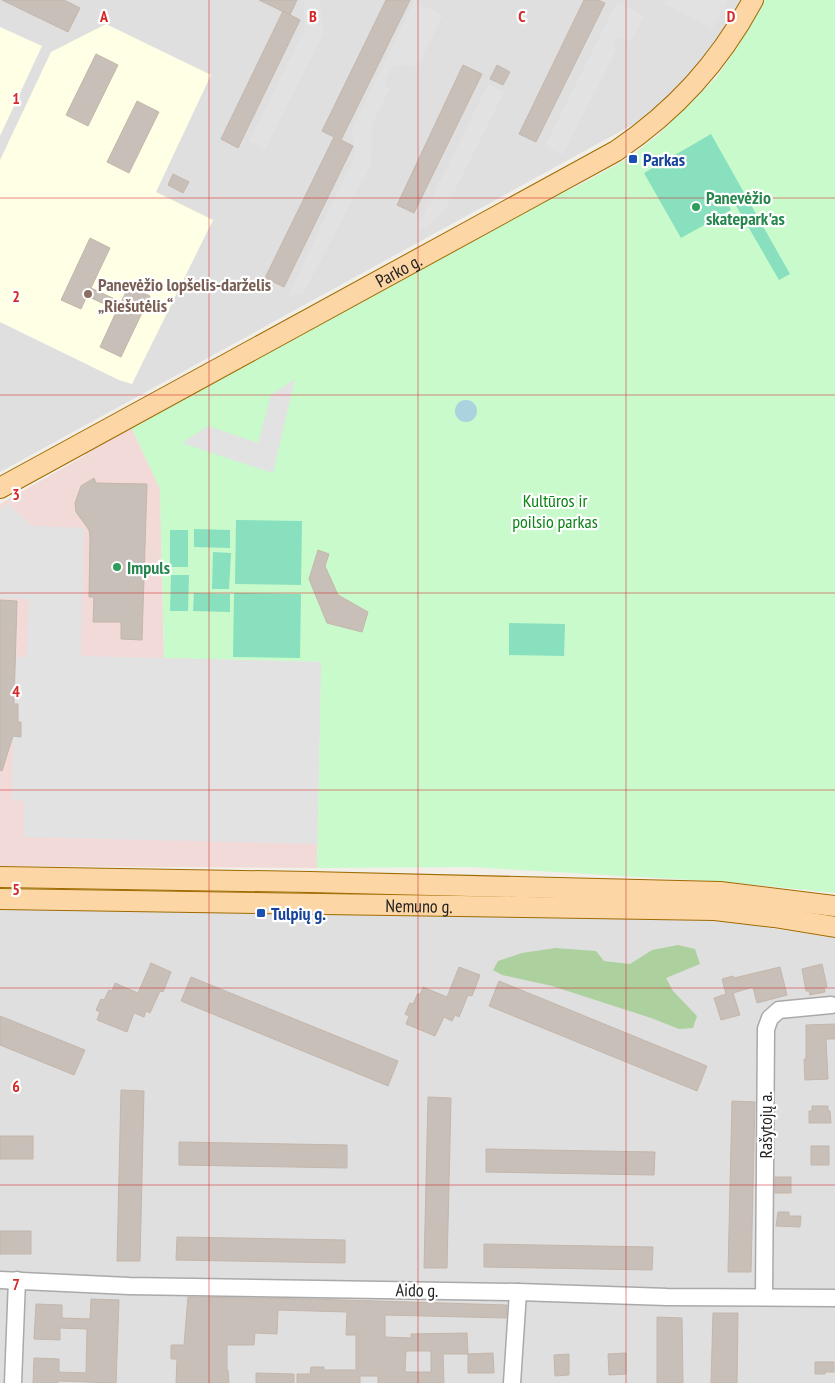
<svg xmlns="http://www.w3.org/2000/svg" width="835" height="1383" viewBox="0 0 835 1383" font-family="'PT Sans Narrow',sans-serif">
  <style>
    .residential { fill: #e0dfdf }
    .commercial { fill: #f2dad9 }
    .education { fill: #ffffe5 }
    .grass { fill: #cdebb0 }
    .forest { fill: #add19e }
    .park { fill: #c8facc }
    .pitch { fill: #88e0be }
    .parking { fill: #e2e2e2 }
    .water { fill: #aad3df }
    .building { fill: #c7bfb8; stroke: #c4b6ab; fill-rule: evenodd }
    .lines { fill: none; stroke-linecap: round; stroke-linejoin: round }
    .minor-casing { stroke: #a9a9a9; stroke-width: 19 }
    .major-casing { stroke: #a06b00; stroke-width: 22 }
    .minor { stroke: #fff; stroke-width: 16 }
    .major { stroke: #fcd6a4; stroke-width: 20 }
    .grid { fill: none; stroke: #d62828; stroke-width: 1; stroke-opacity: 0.55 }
    .transit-dot { fill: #1a4fb4; stroke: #fff; stroke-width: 2 }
    .leisure-dot { fill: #2e9e5b; stroke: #fff; stroke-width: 2 }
    .education-dot { fill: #8d6e63; stroke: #fff; stroke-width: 2 }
    .labels { text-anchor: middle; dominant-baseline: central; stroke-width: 4.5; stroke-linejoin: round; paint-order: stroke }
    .transit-label { font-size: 18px; font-weight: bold; fill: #164399; stroke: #fff; text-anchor: start }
    .leisure-label { font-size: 18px; font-weight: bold; fill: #27864d; stroke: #fff; text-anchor: start }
    .street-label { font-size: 18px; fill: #222; stroke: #fff }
    .education-label { font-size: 18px; font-weight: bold; fill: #785e54; stroke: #fff; text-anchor: start }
    .park-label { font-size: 18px; fill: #0c8416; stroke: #fff }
    .grid-label { font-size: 16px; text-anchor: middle; font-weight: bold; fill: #d62828; stroke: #fff; stroke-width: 4.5; stroke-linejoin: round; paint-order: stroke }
  </style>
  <rect width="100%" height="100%" fill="#f2efe9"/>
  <g class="residential">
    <polygon points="0,0 742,0 715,43 693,70 655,108 632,125 0,472"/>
    <polygon points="0,908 718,920 835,938 835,1383 0,1383"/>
  </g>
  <polygon class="commercial" points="130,424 160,489 164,658 321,662 317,868 0,866 0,504 84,456 95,443"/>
  <g class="education">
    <polygon points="106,24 211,75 156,192 213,220 132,384 119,380 0,322 0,160 51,52"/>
    <polygon points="0,27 42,46 0,136"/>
  </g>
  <polygon class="grass" points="0,887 558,894 835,914 835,919 0,893"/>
  <polygon class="forest" points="678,945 695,949 700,964 666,978 673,991 697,1016 693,1028 679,1029 651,1018 552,986 502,975 493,970 498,961 522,953 555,948 596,951 604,961 630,964 652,950"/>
  <polygon class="park" points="764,0 835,0 835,893 727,882 470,867 317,868 321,662 164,658 160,489 130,424 552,194 572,189 629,158 658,135 716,78 740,43"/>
  <g class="pitch">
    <polygon points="711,134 790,274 779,280 731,197 726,200 731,210 681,238 644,173"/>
    <polygon points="236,520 302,521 301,585 235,584"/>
    <polygon points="194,529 230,530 230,548 194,547"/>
    <rect x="170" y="530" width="18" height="37"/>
    <polygon points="213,552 231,553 229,589 212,589"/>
    <polygon points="171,575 189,575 188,611 170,611"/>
    <polygon points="194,593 230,594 230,612 193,611"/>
    <polygon points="234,593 301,594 300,658 233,657"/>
    <polygon points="509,623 565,624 564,656 509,655"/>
  </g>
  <g class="parking">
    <polygon points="305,0 322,0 320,5 324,33 265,149 249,141 304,30 304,3"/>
    <polygon points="667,0 728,0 712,29 665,4"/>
    <polygon points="414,1 443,15 418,66 399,65 392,67 385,83 390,89 372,124 371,165 303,294 287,297 355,156 352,129"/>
    <polygon points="617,2 644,16 631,42 617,36 613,44 617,49 563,155 545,146"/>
    <polygon points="488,84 504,92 446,209 429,225 415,232"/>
    <polygon points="295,379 273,473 182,443 208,426 258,443 271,395"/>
    <polygon points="8,504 32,526 84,528 81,656 321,662 317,844 23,837 24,801 12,800 13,736 21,736 21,723 18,722 18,704 14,704 15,657 27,657 29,599 0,598 0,509"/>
  </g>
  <circle class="water" cx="466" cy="411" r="11"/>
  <g class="building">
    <polygon points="2,0 64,0 80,8 68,32"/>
    <polygon points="259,0 297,0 290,15"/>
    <polygon points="386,0 410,0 341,140 353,146 284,287 265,278 334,137 322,131"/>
    <polygon points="584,0 598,0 605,3 536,142 519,134"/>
    <polygon points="283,11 300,20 238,148 221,139"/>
    <polygon points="96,54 118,65 88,126 66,115"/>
    <polygon points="463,65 482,74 414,213 397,205"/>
    <polygon points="497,65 510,72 503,85 490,79"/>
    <polygon points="137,101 159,112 129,173 107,162"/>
    <polygon points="173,174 189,182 183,193 168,185"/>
    <polygon points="90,238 110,248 91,288 121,302 129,286 150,296 121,357 100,347 117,310 87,296 81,309 61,300"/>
    <polygon points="94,478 96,483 147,484 142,640 121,639 121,622 93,622 94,597 89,597 90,537 89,530 76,512 75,503 81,486"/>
    <polygon points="318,550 329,554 325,566 338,595 368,612 362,632 327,623 309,579"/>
    <polygon points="0,600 17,601 14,704 18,704 18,722 21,722 21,737 13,736 2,771 0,770"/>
    <polygon points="151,963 171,972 163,992 160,991 150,1013 146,1011 144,1017 134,1013 127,1032 97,1020 100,1012 96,1010 101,999 104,1000 109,990 112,991 115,983 138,993"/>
    <polygon points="822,964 827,987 824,987 825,992 810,995 809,991 806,991 802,969"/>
    <polygon points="459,967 480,975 472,996 468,995 459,1017 455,1015 452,1021 444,1017 435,1036 406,1024 409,1016 405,1014 410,1003 413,1004 418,993 420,995 423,987 447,997"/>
    <polygon points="780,967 787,995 757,1003 753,987 733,993 740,1015 721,1020 714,998 726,994 722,979 733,976 734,978"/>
    <polygon points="191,977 398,1061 388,1086 181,1001"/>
    <polygon points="499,981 707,1066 697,1091 489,1006"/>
    <polygon points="0,1016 85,1050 74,1075 0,1045"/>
    <polygon points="835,1024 835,1039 826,1039 828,1079 805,1080 804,1059 806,1059 806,1025"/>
    <polygon points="121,1090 144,1091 140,1261 117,1261"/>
    <polygon points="428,1097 451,1098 447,1268 424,1268"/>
    <polygon points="732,1101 755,1102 751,1272 728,1272"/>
    <polygon points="812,1106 828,1106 828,1111 830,1111 831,1123 809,1123 809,1111 812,1111"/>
    <rect x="0" y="1136" width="33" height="23"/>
    <polygon points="179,1142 347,1145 347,1168 179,1165"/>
    <rect x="811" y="1146" width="18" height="19"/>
    <polygon points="486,1149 655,1152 654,1175 486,1172"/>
    <rect x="775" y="1177" width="16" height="16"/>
    <polygon points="778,1212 789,1212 789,1216 801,1216 800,1227 776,1226"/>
    <rect x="0" y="1231" width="31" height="23"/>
    <polygon points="177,1237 345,1240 345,1263 176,1260"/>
    <polygon points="484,1244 653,1247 652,1270 484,1267"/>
    <path d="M188 1297 311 1299 507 1305 506 1318 385 1315V1337L411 1338V1334L467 1333 468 1354H443L444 1383H378V1376H360V1383H297V1374H310L311 1367H324V1370H356V1335H346L347 1312 278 1310 277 1334 255 1333 254 1345H227V1370H228L229 1383H176L177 1359H171V1345H184ZM406 1351H431V1372H405Z"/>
    <polygon points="91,1299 119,1300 116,1383 58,1381 58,1383 33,1383 34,1358 59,1359 59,1372 86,1373 87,1329 60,1328 60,1340 34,1339 36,1304 62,1305 62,1318 90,1319"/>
    <polygon points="713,1313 738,1313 737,1383 711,1383"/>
    <polygon points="657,1317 682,1318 683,1383 657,1383"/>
    <polygon points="493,1353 494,1373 468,1373 468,1354"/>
    <polygon points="626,1353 626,1374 609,1375 608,1354"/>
    <polygon points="569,1354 569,1375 555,1376 554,1355"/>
    <polygon points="815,1362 834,1362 834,1372 825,1372 825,1374 815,1374"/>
    <polygon points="256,1373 294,1374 294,1383 256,1383"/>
  </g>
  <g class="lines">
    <defs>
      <g id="minor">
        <polyline points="0,1280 129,1286 518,1292 667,1297 835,1298"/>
        <polyline points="764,1297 766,1029 770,1018 779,1010 831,1005"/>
        <polyline points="13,1383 17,1280"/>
        <polyline points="512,1383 518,1292"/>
      </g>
      <g id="major">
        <path id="s1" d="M0 488 616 151C675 111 719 63 753 0"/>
        <polyline points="0,877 310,882 720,892 835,906"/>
        <path id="s2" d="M0 899 715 910 774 917 835 927"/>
      </g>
    </defs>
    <use href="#minor" class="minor-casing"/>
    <use href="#major" class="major-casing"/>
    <use href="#minor" class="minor"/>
    <use href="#major" class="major"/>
  </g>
  <path class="grid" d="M209 0V1383M418 0V1383M626 0V1383M0 198H835M0 395H835M0 593H835M0 790H835M0 988H835M0 1185H835"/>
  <g class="transit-dot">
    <rect x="628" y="154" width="10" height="10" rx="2.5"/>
    <rect x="256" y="908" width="10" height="10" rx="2.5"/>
  </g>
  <g class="leisure-dot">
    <circle cx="696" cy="207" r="5"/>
    <circle cx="117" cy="567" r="5"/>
  </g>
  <circle class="education-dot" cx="88" cy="294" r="5"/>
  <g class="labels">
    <g class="transit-label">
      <text x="643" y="159">Parkas</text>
      <text x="271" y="913">Tulpių g.</text>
    </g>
    <g class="leisure-label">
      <text x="706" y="197">Panevėžio<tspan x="706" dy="21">skatepark'as</tspan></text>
      <text x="127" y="567">Impuls</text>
    </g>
    <g class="street-label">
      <text stroke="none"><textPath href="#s1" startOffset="454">Parko g.</textPath></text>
      <text stroke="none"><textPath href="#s2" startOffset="419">Nemuno g.</textPath></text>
      <text transform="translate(765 1125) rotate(-90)">Rašytojų a.</text>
      <text transform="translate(417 1290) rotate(1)">Aido g.</text>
    </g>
    <g class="education-label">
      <text x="98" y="284">Panevėžio lopšelis-darželis<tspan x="98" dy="21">„Riešutėlis“</tspan></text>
    </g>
    <g class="park-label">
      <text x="555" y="500">Kultūros ir<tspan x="555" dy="21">poilsio parkas</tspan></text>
    </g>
  </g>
  <g class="grid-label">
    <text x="104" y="22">A</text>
    <text x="313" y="22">B</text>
    <text x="522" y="22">C</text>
    <text x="731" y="22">D</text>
    <text x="16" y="104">1</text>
    <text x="16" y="302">2</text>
    <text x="16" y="500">3</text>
    <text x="16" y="697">4</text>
    <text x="16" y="895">5</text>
    <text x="16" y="1092">6</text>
    <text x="16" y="1290">7</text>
  </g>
</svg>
